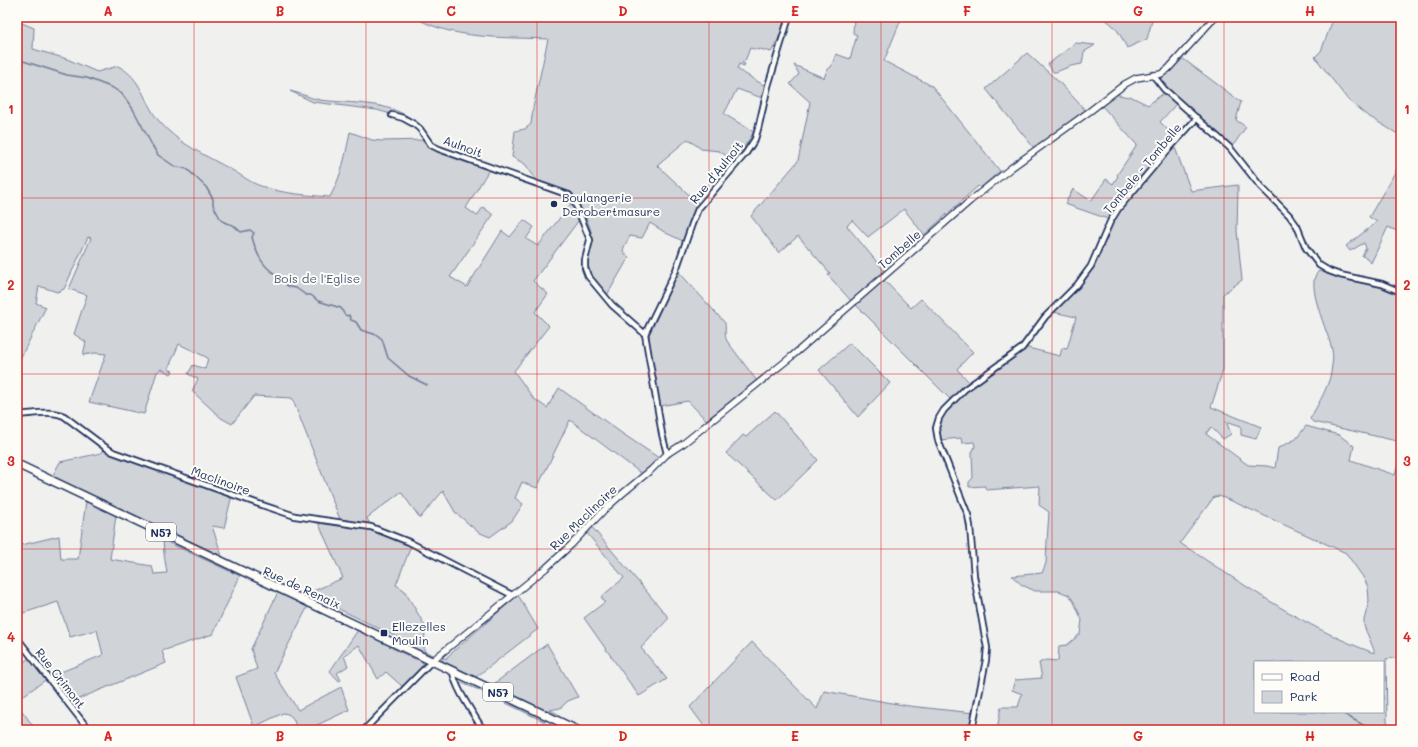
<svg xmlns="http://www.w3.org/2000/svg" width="1418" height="747" viewBox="0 0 1418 747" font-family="Mali,sans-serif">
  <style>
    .green { fill: #d0d3d8; stroke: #76819b; fill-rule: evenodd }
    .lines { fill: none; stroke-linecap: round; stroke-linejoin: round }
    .stream { stroke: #6f7b97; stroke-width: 1.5 }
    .minor-casing { stroke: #1b2f5e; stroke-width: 8 }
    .tertiary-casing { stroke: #1b2f5e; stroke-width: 8 }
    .primary-casing { stroke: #1b2f5e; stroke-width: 10 }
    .minor { stroke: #fdfcf7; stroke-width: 4.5 }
    .tertiary { stroke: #fdfcf7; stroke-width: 5.5 }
    .primary { stroke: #fdfcf7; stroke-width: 7 }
    .grid { fill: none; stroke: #d62828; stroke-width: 1; stroke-opacity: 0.55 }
    .poi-dot { fill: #1b2f5e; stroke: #fdfcf7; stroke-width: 1.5 }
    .labels { text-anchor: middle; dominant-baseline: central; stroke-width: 4; stroke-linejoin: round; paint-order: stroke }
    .shield { fill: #fdfcf7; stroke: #5f6c8c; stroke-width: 1 }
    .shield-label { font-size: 11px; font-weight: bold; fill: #1b2f5e }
    .street-label { font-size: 12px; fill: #1b2f5e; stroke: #fdfcf7 }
    .poi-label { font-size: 12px; fill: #1b2f5e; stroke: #fdfcf7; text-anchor: start }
    .park-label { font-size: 12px; fill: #48587c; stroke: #fdfcf7 }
    .neatline { fill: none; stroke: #d62828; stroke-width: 1.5 }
    .grid-label { font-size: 13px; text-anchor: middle; font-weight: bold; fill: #d62828 }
  </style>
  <rect width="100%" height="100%" fill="#f0f0ee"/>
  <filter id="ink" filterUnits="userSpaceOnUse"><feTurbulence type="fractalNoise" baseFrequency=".025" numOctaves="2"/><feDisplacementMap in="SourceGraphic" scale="8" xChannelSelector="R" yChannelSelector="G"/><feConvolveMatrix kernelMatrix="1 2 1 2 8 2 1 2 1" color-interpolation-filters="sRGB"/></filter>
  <g filter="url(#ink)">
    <g class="green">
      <path d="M414 17H787L778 40 771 52 760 49 759 50 750 48 745 61H743L742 63 745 64 744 66 739 64 737 69 765 86 762 98 737 89 724 114 754 132 739 155 737 154 733 160 719 151 701 149 688 139 657 165 699 204 685 242 666 233 650 223 642 238 630 236 624 247 623 252 629 257 606 297C599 287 584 273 588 259 589 252 593 246 592 238 591 223 580 207 573 195L538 182 525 164 512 157 515 131 525 129 531 124 533 108 548 39C504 37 453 40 414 17Z"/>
      <polygon points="854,17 902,17 884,61 932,86 1000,171 980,188 978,186 924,235 904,209 868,237 852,220 847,226 886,273 882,277 880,275 852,300 852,302 828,275 830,273 798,236 779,253 751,216 798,161 810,102 790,84 799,74 794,65 824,78 827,70 831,67 836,54 850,59 857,35 853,33"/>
      <path d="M1101 17H1153L1147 39 1127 48C1120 34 1116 25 1101 17Z"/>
      <polygon points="1334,17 1401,17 1401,136 1365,114 1348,100 1315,57 1321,51"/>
      <path d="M17 21 34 28 33 49 67 59 97 72 118 66C143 79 143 102 159 121 178 144 207 156 232 170 241 175 251 183 261 186 283 194 307 195 330 197 342 174 345 158 350 132L372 140 381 141 426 140 431 146 490 168 466 208 477 216 483 207 493 215 450 277 467 287 502 231 510 237 524 220 534 227 526 239 538 246 572 202 579 220 533 281 548 294 535 312 549 326 514 371 533 398 547 408 559 388 623 434 659 458 657 462 642 474 570 420 537 488 522 482 515 498 523 504 512 521 490 537 478 532 455 512 443 491 420 518 401 492 367 518 371 527 341 522 292 398 254 396 232 424 221 418 192 391 198 379 188 374 193 365 205 369 208 358 179 344 168 369 173 371 171 374 161 369 157 372 144 414 89 402 106 354 95 353 83 355 86 342 74 334 87 295 69 289 91 238 88 237 64 289 57 292 39 286 36 303 46 307 20 359 17 367Z"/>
      <polygon points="1076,43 1095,45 1084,52 1082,64 1071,66 1056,72 1053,72 1048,64"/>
      <polygon points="1027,53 1060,83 1087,112 1034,148 986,89"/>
      <polygon points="1182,58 1241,102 1236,120 1246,127 1232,147 1168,91 1161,82 1161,78"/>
      <path d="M290 91C300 93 310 98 320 100 351 104 393 100 417 124L404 118 377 110 313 102Z"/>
      <polygon points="1165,92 1177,103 1160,122 1177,139 1133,187 1108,219 1065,204 1073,189 1091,201 1106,179 1113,184 1118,176 1117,175 1137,145 1101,105 1115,94 1128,97 1130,96 1148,105"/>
      <path d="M1174 145 1191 191 1238 185 1237 231 1242 280 1223 294V370L1211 407 1261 427 1256 439 1241 435V426L1226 421 1231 434 1223 439 1211 427 1206 434 1248 465 1267 466 1275 468 1278 448 1296 439 1306 426 1339 435 1354 446 1351 460 1395 475 1401 453V657L1386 659 1387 721 1390 730H997L1001 707H1018L1022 694 1012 690 1015 680 1042 678 1039 663 1046 660 1058 661 1059 646 1067 645 1080 634 1082 620 1074 602 1069 595 1059 591H1035L1022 585 1012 576 1042 573 1046 563 1047 541 1049 512 1039 505 1040 486 986 490 985 486 969 487V482L973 478 972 453 975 446 974 442 962 443 961 438 939 440C938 436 936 429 938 425 944 400 1003 363 1024 347L1060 356 1062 348 1067 349 1076 317 1053 312 1085 280 1094 265 1109 228 1118 212 1158 166ZM1219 496 1234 502 1346 553 1363 577 1368 587 1369 601 1364 620V626L1374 650V653C1303 627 1243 584 1180 543L1214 497ZM1255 662H1383V712H1255Z"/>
      <polygon points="1401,162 1401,233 1388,227 1371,263 1367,258 1362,256 1366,248 1364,243 1350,251 1346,246 1377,222 1369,217"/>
      <path d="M678 271 725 323C726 330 724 335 727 341L757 381 706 420 688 401 660 406C655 383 650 358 649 335Z"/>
      <path d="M1319 271 1344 279 1390 289 1401 296V442L1313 422 1310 419C1319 402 1331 384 1332 365 1333 360 1333 354 1332 350 1329 333 1303 282 1319 271Z"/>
      <polygon points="883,279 911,308 921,299 973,352 957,369 970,383 963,387 950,399 855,304"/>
      <polygon points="850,343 890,383 858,417 819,370"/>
      <polygon points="775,411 818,460 777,500 726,453 743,435 746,437"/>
      <polygon points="105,449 232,495 224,528 212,526 222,556 54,477 53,475 60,462 101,453"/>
      <polygon points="86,501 116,515 110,559 152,566 154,574 167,573 164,554 163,540 240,576 213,634 162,651 166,663 71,702 93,730 91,730 51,676 103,655 97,630 70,637 58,602 17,615 17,546 59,536 61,559 78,559"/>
      <polygon points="317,520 369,529 411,546 396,585 404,590 424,624 425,628 424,651 433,655 428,655 404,644 405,641 310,595 311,592 343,578"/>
      <polygon points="591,526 669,618 641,648 667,679 639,696 584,618 605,602 601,597 624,578 586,532"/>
      <path d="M278 592 308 606 274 673 298 710 341 687 349 710 315 726 316 730H296C295 721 293 714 283 713L254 727 236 677 257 669 251 649Z"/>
      <polygon points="518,595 538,629 476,677 442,661 443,657 446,659 447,657"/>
      <polygon points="358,630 391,645 392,648 415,659 418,658 423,663 423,666 403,687 386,672 378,679 359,645 344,656 348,666 337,673 341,680 339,681 330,671"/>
      <polygon points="752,642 817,709 824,691 909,706 974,713 970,730 707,730 690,707"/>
      <polygon points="547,644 578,697 568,701 560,708 550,710 558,714 559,717 495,686 497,685 495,683"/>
      <polygon points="29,658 47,679 17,700 17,667"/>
      <polygon points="457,677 465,680 547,720 545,722 477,689 461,683 459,684"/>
      <polygon points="17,704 36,730 17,730"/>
    </g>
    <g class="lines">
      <g class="stream">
        <path d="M17 59 67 75 87 78 113 88 122 94 133 109 152 145 158 155 174 166 187 169 206 187 213 199V205L221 220 226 223 233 225 241 232 250 230 254 233 252 237C256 252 261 265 275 274L277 279 290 287 296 288 306 295H311L318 301 341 308 344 314 347 316 349 315 351 320 356 322 361 330 377 335 382 339 388 358 409 376 427 385"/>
        <polyline points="1340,712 1372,730"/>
      </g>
      <defs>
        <g id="minor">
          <polyline points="1153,75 1164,89 1230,148 1261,187 1289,215 1297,226 1306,248 1319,265 1329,271 1340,275 1382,284 1401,292"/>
          <polyline points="392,115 403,118 414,124 420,129 431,145 439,149 569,195 575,203 590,240 585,260 585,268 588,276 612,305 645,334"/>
          <path d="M17 415C33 414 50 410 64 416L105 447 113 452 259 504 295 516 371 527 409 542 512 595"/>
          <polyline points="667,454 662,434 645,334 676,270 692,224 698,209 746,153 755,139 758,129 768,86 789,17"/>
          <polyline points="17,638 89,730"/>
          <path d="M453 671C454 687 475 716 483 730"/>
          <polyline points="364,730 432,661"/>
          <polyline points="972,730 986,660 987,648 974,576 970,526 968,515 938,440 936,428 939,418 944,410 965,389 1022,348 1045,317 1077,285 1091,266 1110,222 1118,209 1166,152 1197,118"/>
        </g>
        <polyline id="tertiary" points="432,661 546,568 571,545 603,511 622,494 652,469 667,454 684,443 791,357 970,201 1011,168 1090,111 1125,84 1136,78 1161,74 1168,69 1215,17"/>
        <polyline id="primary" points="17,464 577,730"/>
      </defs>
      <use href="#minor" class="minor-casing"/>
      <use href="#tertiary" class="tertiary-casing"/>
      <use href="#primary" class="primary-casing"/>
      <use href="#minor" class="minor"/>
      <use href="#tertiary" class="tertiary"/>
      <use href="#primary" class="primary"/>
    </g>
  </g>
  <path class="grid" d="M194 17V730M366 17V730M537 17V730M709 17V730M881 17V730M1052 17V730M1224 17V730M17 198H1401M17 374H1401M17 549H1401"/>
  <g class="poi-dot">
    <circle cx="554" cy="204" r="4"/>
    <rect x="380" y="629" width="8" height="8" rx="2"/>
  </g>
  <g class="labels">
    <g class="shield">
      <rect x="146" y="523" width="30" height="18" rx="3"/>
      <rect x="483" y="683" width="30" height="18" rx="3"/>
    </g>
    <g class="shield-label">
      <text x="161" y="532">N57</text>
      <text x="498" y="692">N57</text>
    </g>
    <g class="street-label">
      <text transform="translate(463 146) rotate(20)">Aulnoit</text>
      <text transform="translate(1142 168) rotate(-50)">Tombele - Tombelle</text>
      <text transform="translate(716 172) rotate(-51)">Rue d'Aulnoit</text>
      <text transform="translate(899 249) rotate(-41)">Tombelle</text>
      <text transform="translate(221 480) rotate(20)">Maclinoire</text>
      <text transform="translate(583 517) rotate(-44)">Rue Maclinoire</text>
      <text transform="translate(302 587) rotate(25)">Rue de Renaix</text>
      <text transform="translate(61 678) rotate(52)">Rue Crimont</text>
    </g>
    <g class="poi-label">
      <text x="562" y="197">Boulangerie<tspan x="562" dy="14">Derobertmasure</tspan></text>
      <text x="392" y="626">Ellezelles<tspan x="392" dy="14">Moulin</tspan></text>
    </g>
    <g class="park-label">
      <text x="317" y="278">Bois de l'Eglise</text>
    </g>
  </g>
  <rect width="1418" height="747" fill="none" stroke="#fdfcf7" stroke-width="44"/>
  <rect x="1254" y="661" width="130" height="52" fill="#fdfcf7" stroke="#a3aaba"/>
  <rect x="1262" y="674" width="20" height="6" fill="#fdfcf7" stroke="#a3aaba"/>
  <text x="1290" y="681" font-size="12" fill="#1b2f5e">Road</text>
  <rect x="1262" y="691" width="20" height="12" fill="#d0d3d8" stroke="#a3aaba"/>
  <text x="1290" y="701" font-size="12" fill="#1b2f5e">Park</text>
  <rect x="22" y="22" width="1374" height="703" class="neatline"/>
  <g class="grid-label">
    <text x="108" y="16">A</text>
    <text x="280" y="16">B</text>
    <text x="451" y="16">C</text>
    <text x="623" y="16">D</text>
    <text x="795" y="16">E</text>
    <text x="967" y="16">F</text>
    <text x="1138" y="16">G</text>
    <text x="1310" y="16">H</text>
    <text x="11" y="114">1</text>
    <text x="1407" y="114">1</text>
    <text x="11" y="290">2</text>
    <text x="1407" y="290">2</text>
    <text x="11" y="466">3</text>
    <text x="1407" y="466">3</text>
    <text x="11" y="642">4</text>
    <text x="1407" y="642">4</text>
    <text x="108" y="741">A</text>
    <text x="280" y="741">B</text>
    <text x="451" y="741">C</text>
    <text x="623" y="741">D</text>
    <text x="795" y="741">E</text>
    <text x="967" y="741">F</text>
    <text x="1138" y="741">G</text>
    <text x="1310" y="741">H</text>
  </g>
</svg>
